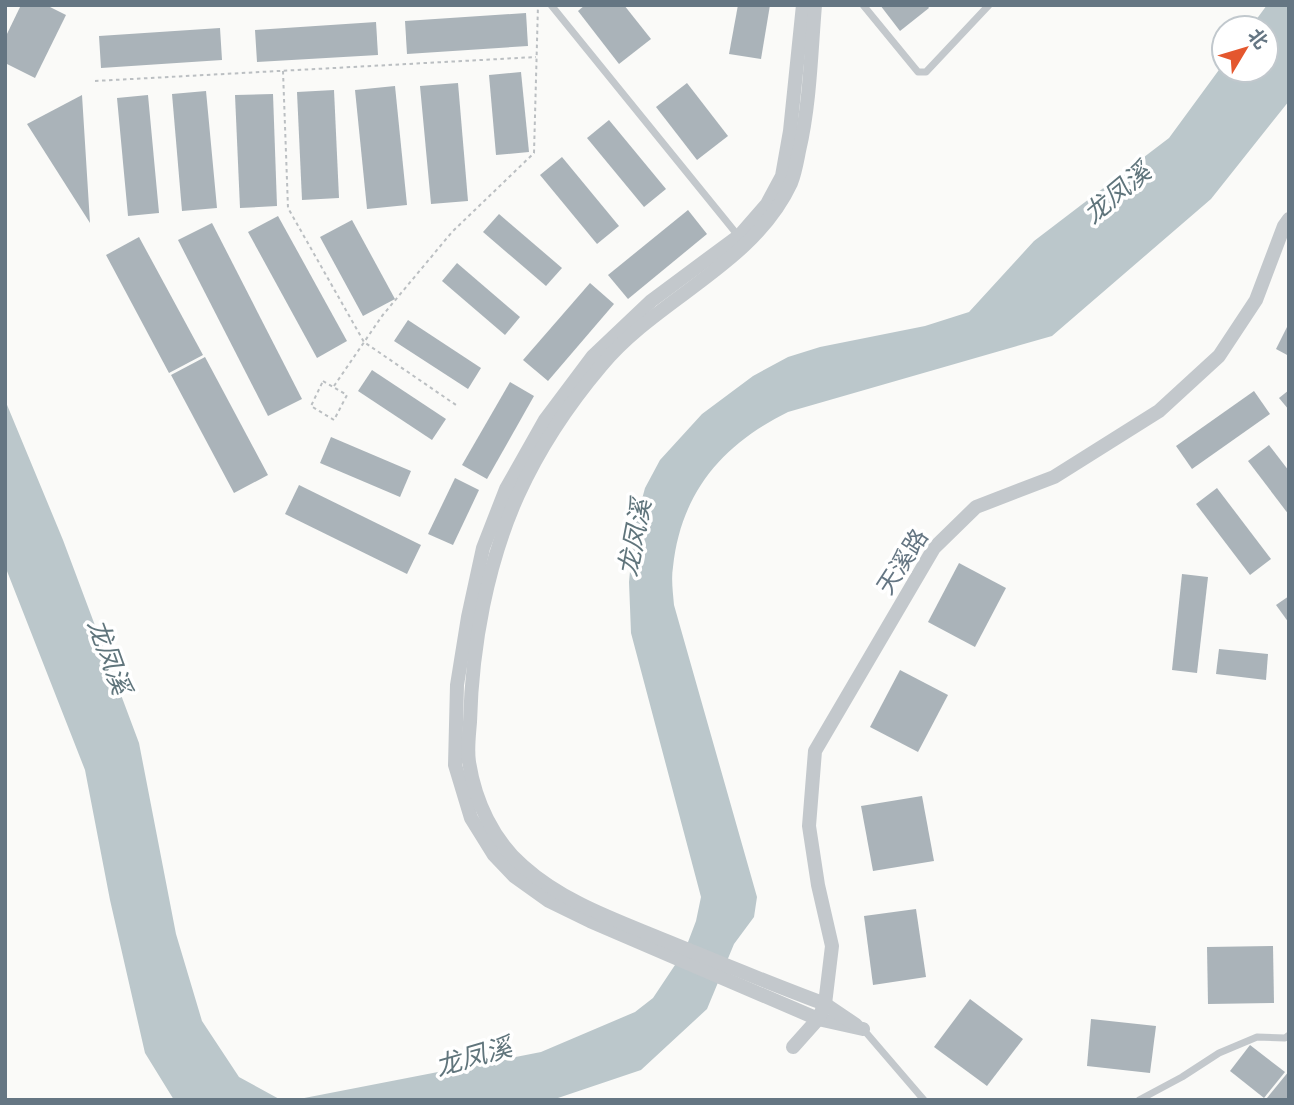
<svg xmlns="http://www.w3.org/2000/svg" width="1294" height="1105" viewBox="0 0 1294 1105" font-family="'Sofia Sans Condensed','Noto Sans SC',sans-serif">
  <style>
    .water { fill: #bbc7cb }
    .building { fill: #aab3b9 }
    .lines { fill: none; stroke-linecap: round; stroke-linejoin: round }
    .path { stroke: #bbbfc2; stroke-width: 2; stroke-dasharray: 3.5 3.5; stroke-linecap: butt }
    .lane { stroke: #c3c8cc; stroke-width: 7 }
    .street { stroke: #c3c8cc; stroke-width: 14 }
    .labels { text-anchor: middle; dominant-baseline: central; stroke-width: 7; stroke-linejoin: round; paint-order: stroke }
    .street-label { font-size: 24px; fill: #657683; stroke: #fff }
    .water-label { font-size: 26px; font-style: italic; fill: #60757c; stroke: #fff }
  </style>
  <rect width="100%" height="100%" fill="#fafaf8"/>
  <g class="water">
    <path d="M1267 5H1289V101L1211 199 1052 336 788 412C723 444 681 492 673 567 671 579 673 593 674 605L757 897 754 917 734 944 707 1009 641 1070 552 1100H294L541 1052 635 1012 653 998 685 950 696 921 701 897 631 633 629 582 634 529 645 488 660 460 702 414 753 376 788 357 820 347 925 326 969 312 1034 241 1169 138 1224 63V70H1266V28H1250Z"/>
    <polygon points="5,400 63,540 139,743 176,934 202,1021 239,1077 281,1100 174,1100 145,1053 110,900 85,770 5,566"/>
  </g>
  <g class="building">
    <polygon points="21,5 46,5 66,15 35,78 5,63 5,38"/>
    <polygon points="585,5 624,5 651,39 619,64 578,11"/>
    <polygon points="738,5 770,5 761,59 729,54"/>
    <polygon points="880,5 927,5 929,8 900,31"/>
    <polygon points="526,13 528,46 407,54 405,21"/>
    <polygon points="376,22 378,55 257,62 255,30"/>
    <polygon points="220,28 222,60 101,68 99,36"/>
    <polygon points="521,72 529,152 496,155 489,75"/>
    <polygon points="458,83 468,201 431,204 420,86"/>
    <polygon points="687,83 728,136 697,160 656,107"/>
    <polygon points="395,86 407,205 367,209 355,90"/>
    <polygon points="334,90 339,198 302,200 297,92"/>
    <polygon points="206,91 217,208 182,211 172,94"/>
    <polygon points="273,94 277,206 240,208 235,95"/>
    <polygon points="82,95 90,223 27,124"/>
    <polygon points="148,95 159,213 128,216 117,98"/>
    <polygon points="609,120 666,189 644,207 587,138"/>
    <polygon points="562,157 619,226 597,244 540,175"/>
    <polygon points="688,210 707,234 628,299 608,275"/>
    <polygon points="499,214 562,268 546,286 483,232"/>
    <polygon points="278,216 347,341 317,358 248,232"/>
    <polygon points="352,220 395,299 363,316 320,237"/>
    <polygon points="212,223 302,399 268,416 178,240"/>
    <polygon points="139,237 203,355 169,373 106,255"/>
    <polygon points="457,263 520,317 505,335 442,281"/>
    <polygon points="590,283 614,304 548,381 523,360"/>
    <polygon points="408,320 481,368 468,389 394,341"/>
    <polygon points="1289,323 1289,356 1276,349"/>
    <polygon points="205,357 268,475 234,493 171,375"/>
    <polygon points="372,370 446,419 432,440 358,391"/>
    <polygon points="510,382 534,396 487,479 462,465"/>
    <polygon points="1289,390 1289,410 1279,398"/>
    <polygon points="1254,391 1270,414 1192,469 1176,446"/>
    <polygon points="331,437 411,471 400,497 320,463"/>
    <polygon points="1269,445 1289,471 1289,515 1248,461"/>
    <polygon points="455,478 479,490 453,545 428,534"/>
    <polygon points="299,485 421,545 407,574 285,514"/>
    <polygon points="1217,488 1271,559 1250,575 1196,504"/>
    <polygon points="959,563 1006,588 975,647 928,622"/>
    <polygon points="1182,574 1208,577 1197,673 1172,670"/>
    <polygon points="1289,596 1289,623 1276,605"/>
    <polygon points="1219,649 1268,654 1266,680 1216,674"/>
    <polygon points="900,670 948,695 918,752 870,727"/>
    <polygon points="922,796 934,861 873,871 861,806"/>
    <polygon points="916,909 926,977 873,985 864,916"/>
    <polygon points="1273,946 1274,1003 1208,1004 1207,947"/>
    <polygon points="970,999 1023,1039 987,1086 934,1047"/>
    <polygon points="1091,1019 1156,1026 1150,1073 1087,1066"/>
    <polygon points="1250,1045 1285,1072 1264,1098 1230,1071"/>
    <polygon points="1289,1071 1289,1100 1269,1100 1267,1098"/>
  </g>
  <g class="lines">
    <g class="path">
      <polyline points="283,71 288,208 364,342 456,405"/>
      <polyline points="95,81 536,57"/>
      <polygon points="323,381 347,395 334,420 311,406"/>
      <polyline points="334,386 382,316 452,232 534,153 538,5"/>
    </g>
    <g class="lane">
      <polyline points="551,5 740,238"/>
      <polyline points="863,5 918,72 926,72 989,5"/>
      <polyline points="863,1029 924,1100"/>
      <polyline points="1139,1100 1182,1077 1219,1053 1257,1037 1285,1038 1289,1035"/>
    </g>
    <g class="street">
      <polyline points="803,5 790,131 782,176 767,204 740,235 651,301 593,356 545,420 506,489 483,548 468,617 457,685 455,765 471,818 494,855 514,876 549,901 590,921 818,1019 863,1029"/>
      <path d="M815 5C811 53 810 104 799 151 797 161 795 173 791 183 753 265 657 298 601 366 568 405 539 449 518 495 487 564 472 646 470 722 469 735 467 749 469 762 475 801 493 840 523 866 563 902 616 920 664 940 718 962 771 984 825 1004L856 1025"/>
      <polyline points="793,1047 818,1019 825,1004 832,946 818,885 809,826 815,751 934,548 976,507 1054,477 1159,411 1219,356 1256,300 1284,226 1289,219"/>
    </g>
  </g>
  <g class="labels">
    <g class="street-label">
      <text transform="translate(903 562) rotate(-57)">天溪路</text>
    </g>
    <g class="water-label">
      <text transform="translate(1118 194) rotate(-40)">龙凤溪</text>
      <text transform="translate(636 538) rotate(-79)">龙凤溪</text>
      <text transform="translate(108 657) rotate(70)">龙凤溪</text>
      <text transform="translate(474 1058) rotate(-16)">龙凤溪</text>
    </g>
  </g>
  <rect width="1294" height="1105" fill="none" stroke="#657683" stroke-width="14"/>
  <g transform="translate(1245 49) rotate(52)"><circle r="33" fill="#ffffff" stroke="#c1c8cd" stroke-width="2"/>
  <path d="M0-5L12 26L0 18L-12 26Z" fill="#e4572e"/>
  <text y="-10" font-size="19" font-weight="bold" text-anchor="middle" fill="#657683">北</text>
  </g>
</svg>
